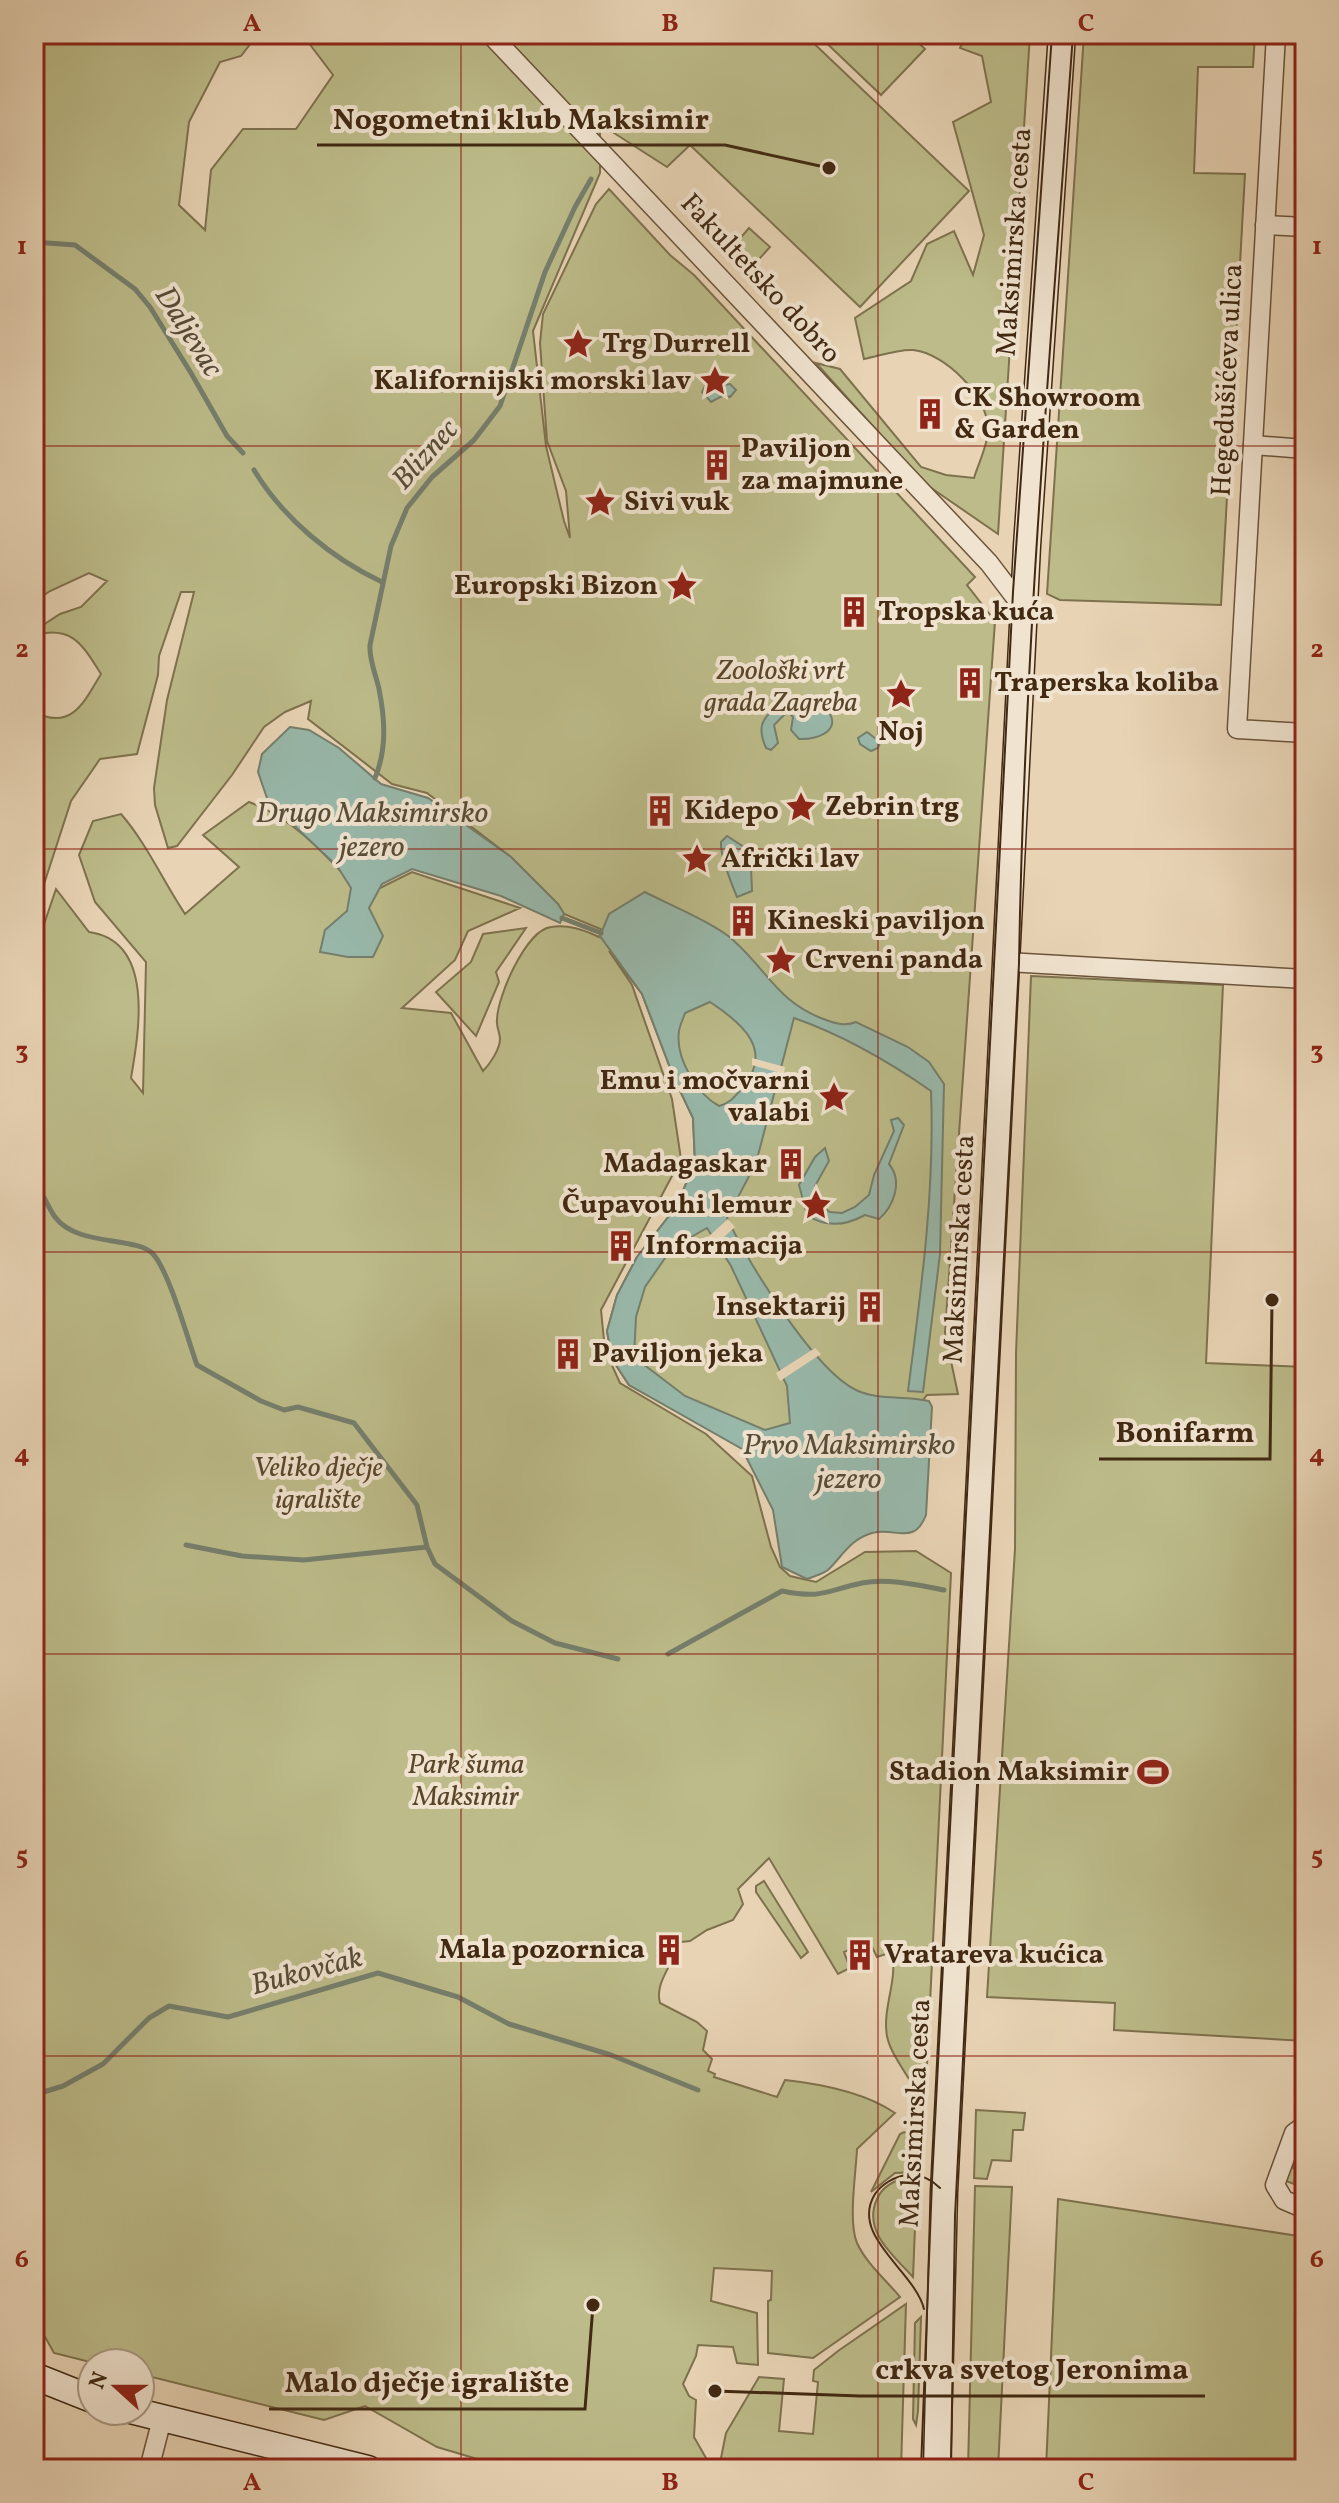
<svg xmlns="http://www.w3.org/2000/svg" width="1339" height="2503" viewBox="0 0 1339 2503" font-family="Vollkorn,serif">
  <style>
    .green { fill: #bcbb89; stroke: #7e724e; stroke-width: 2 }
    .water { fill: #98b8aa; stroke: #757f6d; stroke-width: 2; fill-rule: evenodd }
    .pier { fill: #e8d4b5 }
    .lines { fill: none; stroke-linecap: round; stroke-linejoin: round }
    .stream { stroke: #757f6d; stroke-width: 5 }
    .street-casing { stroke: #6b543b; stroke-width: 21 }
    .secondary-casing { stroke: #412912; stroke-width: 29 }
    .street { stroke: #f0e3cf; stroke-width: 18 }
    .secondary { stroke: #f0e3cf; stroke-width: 26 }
    .tram { stroke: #412912; stroke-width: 2 }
    .grid { fill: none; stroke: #8f2418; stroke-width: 2; stroke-opacity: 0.55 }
    .labels { text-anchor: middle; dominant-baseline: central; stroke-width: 8; stroke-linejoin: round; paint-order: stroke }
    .street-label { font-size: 28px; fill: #412912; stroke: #f0e3cf }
    .poi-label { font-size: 28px; font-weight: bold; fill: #412912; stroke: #f0e3cf; text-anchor: start }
    .park-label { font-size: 28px; font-style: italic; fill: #5a462a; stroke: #f0e3cf }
    .water-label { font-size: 30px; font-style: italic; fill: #574d38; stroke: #f0e3cf }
    .leader { fill: none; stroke: #412912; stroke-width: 3 }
    .callout-dot { fill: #412912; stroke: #f0e3cf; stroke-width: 3 }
    .callout-label { font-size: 30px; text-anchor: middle; font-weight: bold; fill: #412912; stroke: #f0e3cf; stroke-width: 8; stroke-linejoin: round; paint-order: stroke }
    .neatline { fill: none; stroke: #8f2418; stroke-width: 3 }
    .grid-label { font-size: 26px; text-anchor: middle; font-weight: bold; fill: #8f2418 }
  </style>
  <rect width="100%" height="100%" fill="#e8d4b5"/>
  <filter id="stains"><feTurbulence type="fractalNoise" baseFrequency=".0025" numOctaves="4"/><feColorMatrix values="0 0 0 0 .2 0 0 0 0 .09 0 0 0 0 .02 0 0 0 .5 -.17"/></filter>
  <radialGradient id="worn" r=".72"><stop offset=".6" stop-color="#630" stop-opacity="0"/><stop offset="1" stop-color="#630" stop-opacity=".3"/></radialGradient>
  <g class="green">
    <path d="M34 34H258L241 56 220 62 189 122 179 205 205 230 211 170 243 129H296L333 75 302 34H804L969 191 860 307 690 145 667 167 600 124V173L533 331 546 446 564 521 570 538 566 491 547 441 540 343 543 314 596 204 609 189 670 255 694 275 975 577 967 585 995 621 945 1333 958 1394 927 1395 920 1404 768 1447 683 1414 629 1385 612 1359 607 1331 617 1295 637 1257 676 1207 695 1163 693 1118 674 1078 642 994 609 951 632 985 672 1099 681 1159 601 1310 605 1350 620 1383 706 1434 752 1476 771 1547 780 1567 790 1576 816 1582 865 1552 916 1551 951 1573 926 2085 918 2091 914 2088C906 2072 890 2053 887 2036 882 2008 898 1981 892 1952L877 1957 869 1941 844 1952 850 1968 838 1974 769 1858 738 1889 743 1904 733 1920 707 1930 690 1941 681 1942 668 1935 657 1956 670 1964C664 1976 656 1989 660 2003L697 2022 707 2031 703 2050 712 2059 708 2071 715 2074 714 2077 777 2097 785 2080C822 2084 864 2092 895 2113L857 2149C856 2173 848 2221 857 2243 866 2263 887 2281 900 2297L813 2358 768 2353V2301L771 2300 772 2271 714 2268 711 2301 757 2313 758 2365 737 2363 733 2347 698 2345 696 2356 683 2384 689 2396 696 2400 694 2437 706 2458 704 2469H511L437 2447 365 2406 324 2420 140 2374V2363H94L54 2353 34 2317V974L39 939 56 889 89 932C155 941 139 1032 131 1078L143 1093 146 962 95 902 79 855 93 821 121 814C147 844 163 881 185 914L239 867 203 835 249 802C299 821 328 859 364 896L412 872 520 908 468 931 455 960 402 1008 451 1013 483 1071C490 1064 500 1049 500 1039 500 1033 496 1026 497 1020 497 997 526 930 551 927 568 924 584 930 599 937L603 930 564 914 558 904 511 857 427 793 392 784 308 719 311 701 285 712 264 727 232 775 177 846 168 848 155 805 154 788 167 700 194 592H181L159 656 158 675 137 754 100 759 71 801 34 915V735L40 734 34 721V712C72 731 84 702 101 674 82 644 72 625 34 635V631L60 614 81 607 107 581 89 573 50 591 34 602Z"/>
    <polygon points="817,34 909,34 925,49 881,95"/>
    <path d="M966 34H1030L998 534 924 483 816 363 840 369 921 467 946 475 974 478C978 464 988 445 988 430 989 397 945 353 913 350 898 349 879 356 864 359L855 318 911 281 927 244 954 231 973 275 984 235 953 122 991 102 982 56 960 48Z"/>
    <polygon points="1084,34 1255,34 1253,67 1198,67 1194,173 1245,174 1221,605 1060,600 1047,594"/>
    <polygon points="749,228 770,247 751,268 730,250"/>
    <polygon points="526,928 496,972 499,982 476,1036 436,992 471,962 483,934"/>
    <polygon points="1031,976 1223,985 1206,1363 1305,1367 1305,2041 1114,2030 1115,2003 987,1997 1015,1549 1016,1353"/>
    <polygon points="764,1881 808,1952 801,1958 756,1892 756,1886"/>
    <polygon points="976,2110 1025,2113 1023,2130 1013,2130 1011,2161 992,2160 987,2179 974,2178"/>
    <path d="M904 2132C922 2138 919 2156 917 2172L895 2173 871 2192 900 2134Z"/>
    <polygon points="1305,2135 1305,2159 1298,2157 1293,2168 1298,2171 1294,2181 1305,2185 1305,2188 1286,2181 1285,2178"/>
    <path d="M901 2179H917L913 2277C894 2256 862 2231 877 2199 882 2188 890 2183 901 2179Z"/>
    <polygon points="975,2186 1012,2187 998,2469 968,2469"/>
    <polygon points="1058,2199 1305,2237 1305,2469 1046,2469"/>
    <polygon points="906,2304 901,2469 713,2469 714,2463 720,2463 726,2433 759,2377 784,2379 779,2431 813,2434 818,2382 813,2381 814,2370 838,2351"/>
    <polygon points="921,2317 918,2411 916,2425 913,2419 915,2323"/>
  </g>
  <g class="water">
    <polygon points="711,382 717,386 730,384 736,390 730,397 724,395 711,402 702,392 705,386"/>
    <path d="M784 689 798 703 824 706C846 729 819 740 799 739L791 730 793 717 790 714H785L774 725 778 743 771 750 766 748C758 730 760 719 776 708L779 694Z"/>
    <polygon points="290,727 309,730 339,748 381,784 428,798 511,857 558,904 564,914 560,923 501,896 412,869 382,884 369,908 383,936 373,957 348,957 320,952 325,930 347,911 351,888 337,866 268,801 258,772 262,754"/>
    <polygon points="867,732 880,742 878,748 871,751 860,744 858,738"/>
    <path d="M727 836 744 847 743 856 751 867 752 891 737 897C732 885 720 854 721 842Z"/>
    <path d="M645 892C668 904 716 924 733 940 768 971 778 1003 826 1020 836 1024 847 1026 856 1022L908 1047 929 1062 944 1084 940 1254 923 1392 908 1391C921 1291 935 1191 931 1091 888 1061 843 1035 794 1018L756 1163 727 1218C747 1261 814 1370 856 1390 879 1401 904 1395 929 1401L932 1407 926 1515C914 1546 896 1527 872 1533 851 1539 843 1555 829 1569 824 1574 814 1576 807 1579L782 1567 773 1510 742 1449 629 1385 612 1359 607 1331 617 1295 637 1257 676 1207 695 1163 693 1118 674 1078 642 994 600 936 609 914ZM710 1002C742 1023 774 1050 743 1087 735 1096 731 1103 719 1106 697 1094 675 1058 679 1031 680 1025 683 1019 685 1013ZM707 1228 731 1266 787 1386 790 1423 765 1430 685 1396 634 1357 636 1317 645 1287 672 1248Z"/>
    <path d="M898 1118 904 1125 889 1164C903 1181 894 1206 879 1219L865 1215C845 1226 826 1228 807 1215L799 1185 815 1157 825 1148 829 1161 815 1186 823 1207 830 1212 842 1213 855 1207 869 1195 874 1175 894 1131 891 1120Z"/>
  </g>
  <g class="pier">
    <polygon points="752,1058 785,1067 784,1074 752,1065"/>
    <polygon points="728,1219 735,1227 714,1246 708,1237"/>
    <polygon points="815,1348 821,1354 780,1381 776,1373"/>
  </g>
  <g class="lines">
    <g class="stream">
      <polyline points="34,242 75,245 135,289 150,307 191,373 227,436 243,453"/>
      <path d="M254 470C283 518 331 558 382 582"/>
      <path d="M375 778C387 749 385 719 379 689 376 674 369 661 370 645L391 546 407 508 432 477 474 440 500 406 545 272 575 207 591 179"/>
      <polyline points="562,918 601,933"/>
      <path d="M34 1179C42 1191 47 1206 55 1217 77 1247 136 1236 153 1254 169 1271 188 1340 197 1365L261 1401 284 1410 298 1407 354 1423 417 1505 427 1547 435 1564 512 1621 555 1643 618 1659"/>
      <polyline points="186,1545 242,1556 304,1560 427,1547"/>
      <path d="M668 1654 782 1591C822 1599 825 1591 862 1583 888 1578 918 1585 944 1590"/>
      <polyline points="34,2095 63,2086 103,2064 149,2018 169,2006 228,2017 378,1973 458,1997 509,2024 611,2055 698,2090"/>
    </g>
    <defs>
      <g id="street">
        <polyline points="490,34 989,563 1024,609"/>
        <polyline points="1276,34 1237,729 1305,733"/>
        <polyline points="1265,225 1305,227"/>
        <polyline points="1253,445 1305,449"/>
        <polyline points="1006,962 1305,979"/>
        <polyline points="1305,2125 1294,2133 1275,2185 1284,2200 1305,2209"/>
        <polyline points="149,2469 162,2419"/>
      </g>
      <g id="secondary">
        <polyline points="34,2376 92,2399"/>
        <polyline points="134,2411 368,2469"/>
        <polyline points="937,2469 944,2192 1027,546 1062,34"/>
      </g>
    </defs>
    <use href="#street" class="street-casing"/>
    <use href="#secondary" class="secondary-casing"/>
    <use href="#street" class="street"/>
    <use href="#secondary" class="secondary"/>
    <g class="tram">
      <path d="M924 2309C915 2271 849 2236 875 2194 882 2184 894 2177 906 2175 919 2174 931 2179 940 2188"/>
      <polyline points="921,2469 932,2181 1013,592 1052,34"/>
      <path d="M951 2469 955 2216 1019 963C1024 653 1051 343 1073 34"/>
    </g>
  </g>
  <path class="grid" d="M461 34V2469M878 34V2469M34 446H1305M34 849H1305M34 1252H1305M34 1654H1305M34 2056H1305"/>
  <defs>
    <symbol id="sight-bare" viewBox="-9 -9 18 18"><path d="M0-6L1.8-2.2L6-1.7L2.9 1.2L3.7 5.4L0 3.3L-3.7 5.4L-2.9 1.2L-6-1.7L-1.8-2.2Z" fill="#8f2418" stroke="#f0e3cf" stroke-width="2.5" paint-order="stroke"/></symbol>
    <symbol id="building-bare" viewBox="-9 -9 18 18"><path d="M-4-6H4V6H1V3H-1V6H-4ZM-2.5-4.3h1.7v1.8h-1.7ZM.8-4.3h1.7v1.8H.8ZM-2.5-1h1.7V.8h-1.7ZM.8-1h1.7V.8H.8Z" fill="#8f2418" stroke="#f0e3cf" stroke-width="2.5" paint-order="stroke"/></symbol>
    <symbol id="stadium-bare" viewBox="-9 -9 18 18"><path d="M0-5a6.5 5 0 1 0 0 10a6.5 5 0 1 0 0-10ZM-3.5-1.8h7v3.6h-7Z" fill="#8f2418" stroke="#f0e3cf" stroke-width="2.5" paint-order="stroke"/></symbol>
  </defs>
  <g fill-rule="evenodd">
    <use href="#sight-bare" x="556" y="322" width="44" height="44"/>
    <use href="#sight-bare" x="693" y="359" width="44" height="44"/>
    <use href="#building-bare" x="908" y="392" width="44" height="44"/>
    <use href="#building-bare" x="695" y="443" width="44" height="44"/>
    <use href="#sight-bare" x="578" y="480" width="44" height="44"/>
    <use href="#sight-bare" x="660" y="564" width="44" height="44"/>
    <use href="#building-bare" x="832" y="590" width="44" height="44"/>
    <use href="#building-bare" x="948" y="661" width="44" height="44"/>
    <use href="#sight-bare" x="879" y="672" width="44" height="44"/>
    <use href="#sight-bare" x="779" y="785" width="44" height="44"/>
    <use href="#building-bare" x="638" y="789" width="44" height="44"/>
    <use href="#sight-bare" x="675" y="837" width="44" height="44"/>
    <use href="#building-bare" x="721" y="899" width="44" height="44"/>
    <use href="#sight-bare" x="759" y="938" width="44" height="44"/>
    <use href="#sight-bare" x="812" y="1075" width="44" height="44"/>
    <use href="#building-bare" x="769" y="1142" width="44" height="44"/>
    <use href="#sight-bare" x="794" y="1183" width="44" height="44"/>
    <use href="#building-bare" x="599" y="1224" width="44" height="44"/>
    <use href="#building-bare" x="848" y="1285" width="44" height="44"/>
    <use href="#building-bare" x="546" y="1332" width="44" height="44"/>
    <use href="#stadium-bare" x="1131" y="1750" width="44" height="44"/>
    <use href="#building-bare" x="647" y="1928" width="44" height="44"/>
    <use href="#building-bare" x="838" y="1933" width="44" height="44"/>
  </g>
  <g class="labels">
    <g class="street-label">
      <text transform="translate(1015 242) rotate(-86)">Maksimirska cesta</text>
      <text transform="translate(760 279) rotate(47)">Fakultetsko dobro</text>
      <text transform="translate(1228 380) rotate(-87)">Hegedušićeva ulica</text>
      <text transform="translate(960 1249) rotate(-87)">Maksimirska cesta</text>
      <text transform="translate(916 2113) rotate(-87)">Maksimirska cesta</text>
    </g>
    <g class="poi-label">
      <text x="602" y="344">Trg Durrell</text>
      <text x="691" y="381" text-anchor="end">Kalifornijski morski lav</text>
      <text x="954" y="398">CK Showroom<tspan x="954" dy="32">&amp; Garden</tspan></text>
      <text x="741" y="449">Paviljon<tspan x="741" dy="32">za majmune</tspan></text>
      <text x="624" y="502">Sivi vuk</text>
      <text x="658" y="586" text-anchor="end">Europski Bizon</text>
      <text x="878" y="612">Tropska kuća</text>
      <text x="994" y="683">Traperska koliba</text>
      <text x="901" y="732" text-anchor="middle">Noj</text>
      <text x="825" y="807">Zebrin trg</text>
      <text x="684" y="811">Kidepo</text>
      <text x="721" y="859">Afrički lav</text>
      <text x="767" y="921">Kineski paviljon</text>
      <text x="805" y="960">Crveni panda</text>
      <text x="810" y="1081" text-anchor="end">Emu i močvarni<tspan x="810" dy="32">valabi</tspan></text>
      <text x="767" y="1164" text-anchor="end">Madagaskar</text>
      <text x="792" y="1205" text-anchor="end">Čupavouhi lemur</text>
      <text x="645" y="1246">Informacija</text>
      <text x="846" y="1307" text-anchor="end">Insektarij</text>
      <text x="592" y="1354">Paviljon jeka</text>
      <text x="1129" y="1772" text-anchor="end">Stadion Maksimir</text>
      <text x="645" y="1950" text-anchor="end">Mala pozornica</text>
      <text x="884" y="1955">Vratareva kućica</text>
    </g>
    <g class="park-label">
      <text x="781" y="671">Zoološki vrt<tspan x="781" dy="32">grada Zagreba</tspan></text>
      <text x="318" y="1468">Veliko dječje<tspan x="318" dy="32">igralište</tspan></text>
      <text x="466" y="1765">Park šuma<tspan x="466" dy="32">Maksimir</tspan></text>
    </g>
    <g class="water-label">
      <text transform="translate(188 332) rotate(58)">Daljevac</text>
      <text transform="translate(426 455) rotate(-48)">Bliznec</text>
      <text x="372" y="814">Drugo Maksimirsko<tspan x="372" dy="34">jezero</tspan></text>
      <text x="849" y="1446">Prvo Maksimirsko<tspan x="849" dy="34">jezero</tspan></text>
      <text transform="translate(307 1972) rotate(-15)">Bukovčak</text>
    </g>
  </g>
  <path class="leader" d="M829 168L725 145H317M1272 1300L1270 1459H1099M715 2391L860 2396H1205M593 2305L585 2409H269"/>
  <g class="callout-dot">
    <circle cx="829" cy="168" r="8"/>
    <circle cx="1272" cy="1300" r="8"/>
    <circle cx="715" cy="2391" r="8"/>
    <circle cx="593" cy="2305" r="8"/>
  </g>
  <g class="callout-label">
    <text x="521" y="129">Nogometni klub Maksimir</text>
    <text x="1185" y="1442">Bonifarm</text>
    <text x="1032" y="2379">crkva svetog Jeronima</text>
    <text x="427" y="2392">Malo dječje igralište</text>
  </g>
  <rect width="1339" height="2503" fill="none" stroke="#e8d4b5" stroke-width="88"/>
  <g transform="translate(116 2387) rotate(291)"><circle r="38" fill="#f0e3cf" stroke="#aa9983" stroke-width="2"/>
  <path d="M0-6L14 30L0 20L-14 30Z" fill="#8f2418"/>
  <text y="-12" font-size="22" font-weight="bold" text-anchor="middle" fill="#412912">N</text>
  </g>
  <rect x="44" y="44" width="1251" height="2415" class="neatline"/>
  <g class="grid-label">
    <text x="252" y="31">A</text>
    <text x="670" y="31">B</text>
    <text x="1086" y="31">C</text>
    <text x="22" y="254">1</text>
    <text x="1317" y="254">1</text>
    <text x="22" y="657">2</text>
    <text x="1317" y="657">2</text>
    <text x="22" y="1059">3</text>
    <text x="1317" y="1059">3</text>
    <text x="22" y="1462">4</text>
    <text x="1317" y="1462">4</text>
    <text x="22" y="1864">5</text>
    <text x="1317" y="1864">5</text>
    <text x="22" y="2267">6</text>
    <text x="1317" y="2267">6</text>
    <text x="252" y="2490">A</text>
    <text x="670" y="2490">B</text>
    <text x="1086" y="2490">C</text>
  </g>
  <rect width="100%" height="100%" filter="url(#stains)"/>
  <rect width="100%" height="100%" fill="url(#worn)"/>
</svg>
